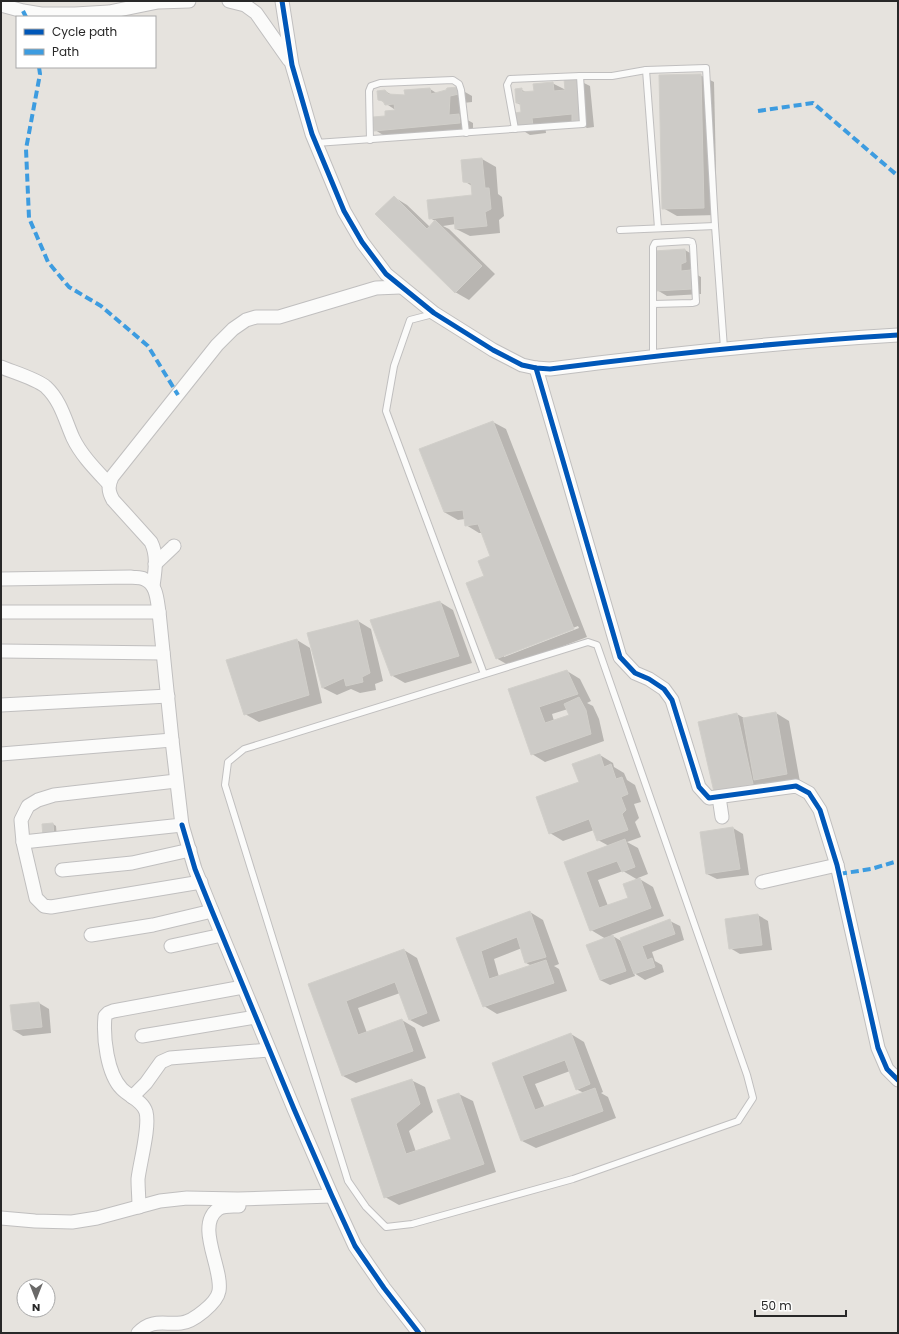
<svg xmlns="http://www.w3.org/2000/svg" width="899" height="1334" viewBox="0 0 899 1334" font-family="Poppins,sans-serif">
  <style>
    .shadow { fill: #0003; fill-rule: evenodd }
    .building { fill: #cdcbc7; stroke: #d1cfca }
    .lines { fill: none; stroke-linecap: round; stroke-linejoin: round }
    .service-casing { stroke: #c0bfbf; stroke-width: 8 }
    .minor-casing { stroke: #c0bfbf; stroke-width: 15 }
    .service { stroke: #fbfbfa; stroke-width: 6 }
    .minor { stroke: #fbfbfa; stroke-width: 13 }
    .quiet { stroke: #3d9ce0; stroke-width: 4; stroke-dasharray: 8 4; stroke-linecap: butt }
    .cycleway-casing { stroke: #fff; stroke-width: 8 }
    .cycleway { stroke: #0057b8; stroke-width: 5 }
  </style>
  <rect width="100%" height="100%" fill="#e6e3de"/>
  <g class="shadow">
    <polygon points="700,75 714,82 717,215 677,216 663,208"/>
    <polygon points="576,79 590,86 594,127 587,128 577,122 545,125 546,133 530,135 517,127 522,113 521,105 517,103 522,90 528,93 535,92 552,83 566,90"/>
    <polygon points="458,88 472,96 472,102 463,103 462,117 473,123 473,131 388,138 375,130 386,116 397,111 379,99 385,91 392,95 406,96 430,89 438,94"/>
    <polygon points="482,159 496,167 498,194 502,197 504,216 499,220 500,233 470,236 456,229 456,224 443,226 449,229 495,274 469,300 455,292 394,197 407,205 430,227 435,221 430,218 473,196 472,186 464,181 462,161"/>
    <polygon points="685,250 695,256 695,268 690,269 690,271 701,277 701,294 667,296 657,290"/>
    <path d="M493 422 506 429 587 637 510 666 496 658 485 577 492 556 483 533H479L466 525 465 519 458 520 444 512ZM578 626 579 628 504 657V655Z"/>
    <polygon points="440,602 453,610 472,663 405,683 391,675"/>
    <polygon points="358,621 371,629 383,681 375,684 376,690 360,693 351,689 337,695 323,688 308,633"/>
    <polygon points="297,640 310,648 322,703 259,722 245,714"/>
    <path d="M567 671 580 679 591 701 587 703 593 706 599 719 604 741 545 762 532 754 510 690ZM568 709 571 715 554 721 552 714Z"/>
    <polygon points="776,713 789,721 800,782 728,799 737,714 744,718"/>
    <path d="M600 755 613 763 614 767 624 773 627 780 635 785 641 802 634 804 639 818 635 822 641 837 627 842 638 848 648 874 638 878 653 887 664 916 611 935 623 942 670 921 680 926 684 940 652 952 655 961 662 965 664 972 645 980 634 973 635 976 610 985 600 980 606 939 591 930 565 862 609 846 598 840 594 830 563 841 550 833 580 783ZM623 871 638 880 629 898 608 906 598 880Z"/>
    <polygon points="53,824 56,826 57,838 47,838"/>
    <polygon points="733,828 743,834 749,875 717,879 707,874"/>
    <path d="M530 912 543 920 559 964 554 966 559 969 567 991 497 1014 484 1006 457 938ZM522 948 526 963 532 966 499 977 494 959Z"/>
    <polygon points="758,915 768,921 772,950 740,954 730,948 726,920"/>
    <polygon points="404,950 417,958 440,1021 423,1027 410,1020 400,993 358,1008 367,1033 402,1020 415,1028 426,1058 356,1083 343,1076 309,985"/>
    <polygon points="39,1003 49,1009 51,1033 23,1036 13,1030"/>
    <path d="M571 1034 584 1042 603 1092 601 1093 608 1097 616 1118 536 1148 522 1141 493 1064ZM570 1071 576 1089 584 1093 545 1108 535 1084Z"/>
    <polygon points="411,1080 425,1087 433,1112 409,1131 416,1152 452,1140 459,1094 473,1101 496,1172 399,1205 385,1197 352,1100"/>
  </g>
  <g class="building">
    <polygon points="701,74 704,208 662,209 659,75"/>
    <polygon points="577,78 581,120 572,121 572,114 532,118 533,126 516,127 515,113 521,112 520,103 516,103 515,89 522,88 522,92 534,91 533,84 553,82 554,91 565,90 564,79"/>
    <polygon points="458,87 459,94 450,96 449,115 459,114 460,123 374,131 373,117 385,116 385,111 395,110 394,104 385,105 383,101 378,100 377,91 385,90 388,94 405,95 404,90 430,88 431,94 446,90 447,88"/>
    <polygon points="482,158 485,188 489,188 491,209 485,212 487,226 455,229 454,216 429,219 427,200 472,195 471,183 463,182 461,160"/>
    <polygon points="394,196 427,229 435,220 482,266 455,293 375,214"/>
    <polygon points="685,249 686,262 681,264 681,271 691,270 692,289 656,291 654,251"/>
    <polygon points="493,421 574,629 496,659 466,583 484,576 478,561 490,556 478,524 465,526 463,510 444,512 419,449"/>
    <polygon points="440,601 459,656 391,676 370,620"/>
    <polygon points="358,620 370,673 362,677 363,682 346,686 344,678 322,688 307,633"/>
    <polygon points="297,639 309,695 244,715 226,660"/>
    <polygon points="567,670 578,694 539,707 545,723 569,715 564,704 579,697 586,710 591,734 531,755 508,689"/>
    <polygon points="776,712 787,774 754,780 743,718"/>
    <polygon points="737,713 753,784 714,792 698,722"/>
    <polygon points="600,754 604,767 611,764 616,779 622,777 628,794 621,797 626,810 622,814 628,830 597,841 589,819 549,834 536,797 579,782 572,764"/>
    <polygon points="53,823 54,837 43,837 42,824"/>
    <polygon points="733,827 740,869 706,874 700,832"/>
    <polygon points="625,839 635,867 622,872 617,861 586,872 599,908 628,898 623,884 640,878 651,908 590,931 564,862"/>
    <polygon points="530,911 546,957 525,963 517,937 481,951 489,979 546,960 554,983 483,1007 456,938"/>
    <polygon points="758,914 762,945 729,949 725,919"/>
    <polygon points="670,919 675,934 642,946 647,960 652,958 655,967 634,974 620,938"/>
    <polygon points="613,935 626,971 600,980 586,945"/>
    <polygon points="404,949 427,1013 409,1020 395,982 346,1001 358,1035 402,1019 413,1051 342,1076 308,984"/>
    <polygon points="39,1002 42,1027 13,1030 10,1005"/>
    <polygon points="571,1033 590,1084 576,1090 565,1060 522,1076 535,1110 595,1088 603,1111 521,1141 492,1063"/>
    <polygon points="412,1079 420,1104 396,1124 406,1154 451,1139 437,1100 459,1093 484,1164 384,1198 351,1099"/>
  </g>
  <g class="lines">
    <defs>
      <g id="service">
        <polyline points="646,70 658,228"/>
        <polyline points="515,129 507,85 510,79 580,76"/>
        <polyline points="370,140 369,91 371,86 380,83 453,80 459,84 461,90 466,133"/>
        <polyline points="316,143 583,124 580,76 612,76 646,70 706,68 715,226 724,348"/>
        <polyline points="620,230 715,226"/>
        <polyline points="653,304 692,303 696,302 693,246 692,242 688,241 655,243 653,247 653,356"/>
        <polyline points="433,314 410,320 394,366 386,411 484,674"/>
        <polygon points="588,642 597,645 747,1075 753,1098 738,1121 573,1179 412,1224 386,1227 366,1207 348,1181 225,785 228,762 244,749"/>
      </g>
      <g id="minor">
        <polyline points="229,1 245,5 256,13 289,60"/>
        <path d="M282 1 292 65 312 134 344 211 362 242 386 274 434 313 493 350 522 365 536 368 550 369C666 354 781 342 898 335"/>
        <polyline points="1,5 23,11 41,14 75,14 109,12 158,2 189,1"/>
        <path d="M1 367C13 372 37 379 46 387 61 401 65 420 73 438 81 455 96 470 109 484"/>
        <polyline points="536,368 620,657 635,673 649,679 664,689 672,700 699,787 709,798 796,786 809,793 820,810 837,865 878,1048 887,1069 898,1080"/>
        <polyline points="155,564 174,546"/>
        <path d="M1 579 131 577C135 578 140 577 144 579 157 584 157 600 159 612L172 740 182 825 23 842"/>
        <path d="M153 586C155 571 158 556 151 542L113 500C108 491 108 486 112 477L217 345 233 329 246 320 256 317H279L376 288 400 287"/>
        <polyline points="1,612 159,612"/>
        <polyline points="1,651 163,653"/>
        <polyline points="1,705 168,696"/>
        <polyline points="1,754 172,740"/>
        <polyline points="176,781 54,795 38,800 28,806 21,820 23,842 36,898 44,906 51,907 201,882"/>
        <polyline points="719,797 722,817"/>
        <polyline points="182,825 195,869 212,911 294,1109 332,1196 355,1246 384,1288 419,1333"/>
        <polyline points="62,870 132,863 190,850"/>
        <polyline points="762,882 837,865"/>
        <polyline points="91,935 153,925 212,911"/>
        <polyline points="171,946 222,935"/>
        <polyline points="142,1036 256,1017"/>
        <polyline points="132,1097 146,1083 161,1062 170,1058 269,1050"/>
        <path d="M139 1207C139 1198 138 1188 138 1179 140 1162 150 1127 146 1112 143 1101 130 1097 122 1089 107 1074 103 1037 105 1016L108 1013 113 1011 243 987"/>
        <polyline points="1,1218 35,1221 72,1222 97,1218 160,1201 187,1198 238,1199 332,1196"/>
        <path d="M138 1333C152 1318 165 1325 181 1323 193 1322 217 1303 219 1291 223 1268 195 1226 218 1209 224 1205 233 1206 239 1206"/>
      </g>
    </defs>
    <use href="#service" class="service-casing"/>
    <use href="#minor" class="minor-casing"/>
    <use href="#service" class="service"/>
    <use href="#minor" class="minor"/>
    <g class="quiet">
      <polyline points="23,11 26,17"/>
      <polyline points="39,67 40,74 26,149 29,218 48,262 69,287 101,306 148,346 178,395"/>
      <polyline points="758,111 813,103 898,176"/>
      <polyline points="839,874 871,869 898,861"/>
    </g>
    <defs>
      <g id="cycleway">
        <path d="M282 1 292 65 312 134 344 211 362 242 386 274 434 313 493 350 522 365 536 368 550 369C666 354 781 342 898 335"/>
        <polyline points="536,368 620,657 635,673 649,679 664,689 672,700 699,787 709,798 796,786 809,793 820,810 837,865 878,1048 887,1069 898,1080"/>
        <polyline points="182,825 195,869 212,911 294,1109 332,1196 355,1246 384,1288 419,1333"/>
      </g>
    </defs>
    <use href="#cycleway" class="cycleway-casing"/>
    <use href="#cycleway" class="cycleway"/>
  </g>
  <rect width="899" height="1334" fill="none" stroke="#282828" stroke-width="4"/>
  <rect x="16" y="16" width="140" height="52" fill="#ffffff" stroke="#a9a9a9"/>
  <rect x="24" y="29" width="20" height="6" fill="#0057b8" stroke="#a9a9a9"/>
  <text x="52" y="36" font-size="12" fill="#282828">Cycle path</text>
  <rect x="24" y="49" width="20" height="6" fill="#3d9ce0" stroke="#a9a9a9"/>
  <text x="52" y="56" font-size="12" fill="#282828">Path</text>
  <g transform="translate(36 1298) rotate(180)"><circle r="19" fill="#ffffff" stroke="#a9a9a9"/>
  <path d="M0-3L7 15L0 10L-7 15Z" fill="#6a6968"/>
  <text y="-6" font-size="11" font-weight="bold" text-anchor="middle" fill="#282828">N</text>
  </g>
  <path d="M755 1310v6h91v-6" fill="none" stroke="#282828" stroke-width="2"/>
  <text x="761" y="1310" font-size="12" fill="#282828" stroke="#ffffff" stroke-width="3" paint-order="stroke">50 m</text>
</svg>
